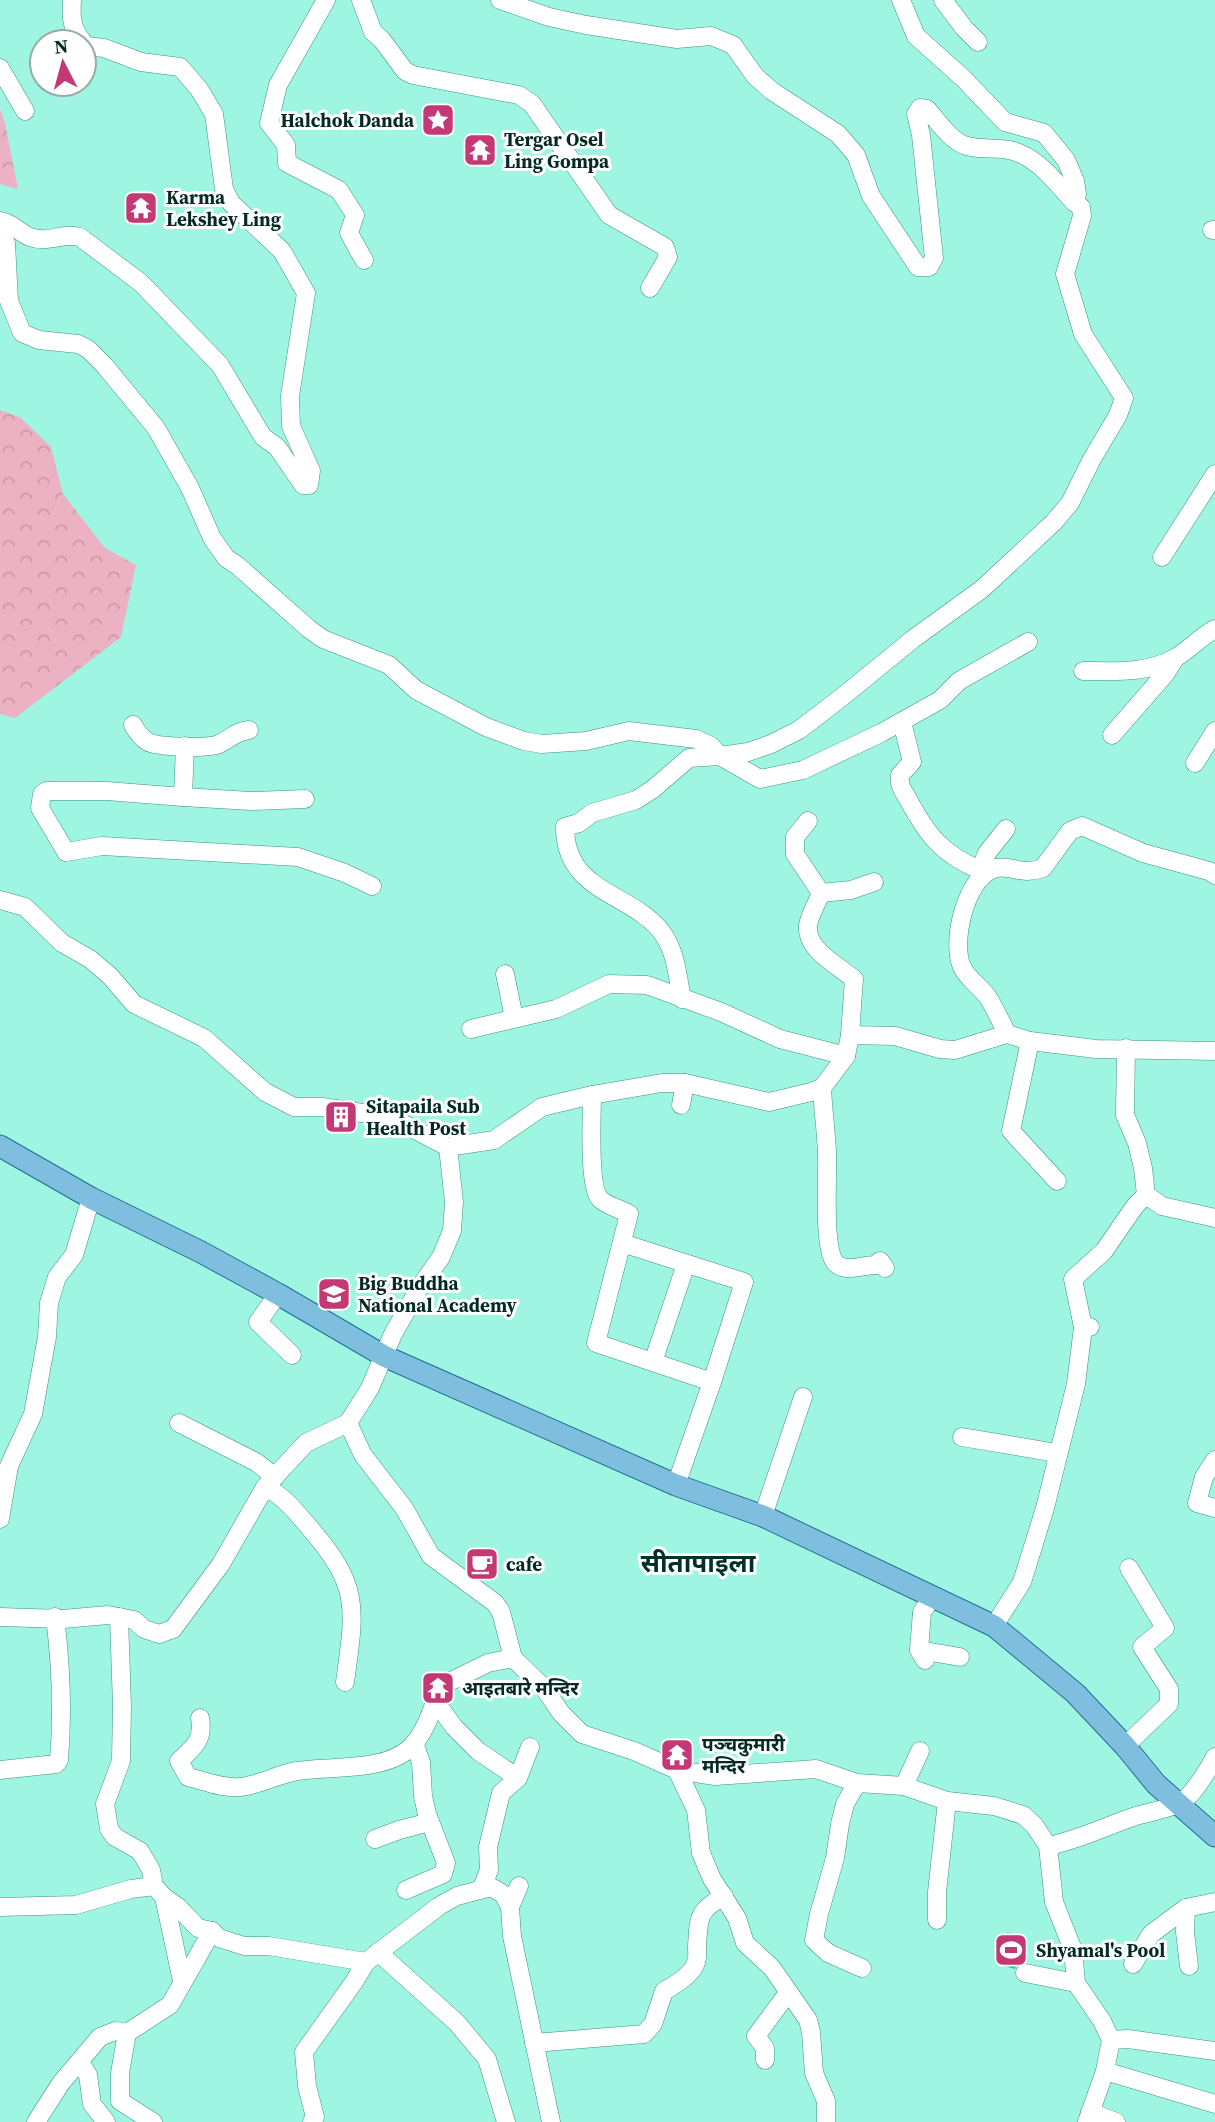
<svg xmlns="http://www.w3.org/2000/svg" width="1215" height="2122" viewBox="0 0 1215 2122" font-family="'Source Serif 4','Noto Sans Devanagari',serif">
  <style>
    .forest { fill: url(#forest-crowns) }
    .water { fill: #31b69e }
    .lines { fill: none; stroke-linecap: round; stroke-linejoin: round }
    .minor-casing { stroke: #3a9382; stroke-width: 19 }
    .major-casing { stroke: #1e6e90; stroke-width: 23 }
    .minor { stroke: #fff; stroke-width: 18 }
    .major { stroke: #80bee0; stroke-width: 21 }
    .labels { text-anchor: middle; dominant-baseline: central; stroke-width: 6; stroke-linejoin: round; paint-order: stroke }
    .poi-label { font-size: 19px; font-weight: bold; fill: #032a23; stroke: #fff; text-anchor: start }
    .district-label { font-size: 26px; font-weight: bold; fill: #003129; stroke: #fff }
  </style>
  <defs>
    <pattern id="forest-crowns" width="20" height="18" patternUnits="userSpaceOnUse" patternTransform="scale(1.75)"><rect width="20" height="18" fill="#edb1c4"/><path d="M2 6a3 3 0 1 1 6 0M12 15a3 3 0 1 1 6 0" fill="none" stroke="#ca98a8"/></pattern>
  </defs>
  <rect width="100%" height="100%" fill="#9ef6e2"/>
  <g class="forest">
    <polygon points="0,109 5,123 18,189 0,184"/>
    <polygon points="0,410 21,418 51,447 63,494 105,548 136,565 121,637 15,718 0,714"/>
  </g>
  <polygon class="water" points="1007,1933 1022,1936 1015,1969 1001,1965"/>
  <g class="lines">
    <defs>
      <g id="minor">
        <path d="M72 0C71 17 71 28 83 42"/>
        <polyline points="326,0 278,85 269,123 286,145 287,163 339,190 355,215 349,233 364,260"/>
        <polyline points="361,0 373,32 382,40 405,71 413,75 519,95 532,104 609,215 665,247 668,257 650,288"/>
        <path d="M500 0 549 17 586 25 677 39 711 36 733 45 755 76 772 91 838 134 856 155 871 196 918 267H929L934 258 921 135 916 114 920 108 927 109C937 120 951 142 967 146 985 151 1003 145 1021 154 1042 163 1059 186 1074 202"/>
        <polyline points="943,0 964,28 978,42"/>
        <polyline points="0,68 25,111"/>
        <path d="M0 221C13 223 18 232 30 237 49 244 63 232 80 237L141 283 220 365 263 437 277 447 303 485H309L311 471 291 426 290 396 306 293 282 251 231 203 224 189 214 114 199 89 180 67 141 62 104 48 86 46 84 44"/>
        <polyline points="1212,230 1215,230"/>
        <polyline points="0,233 6,243 9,301 22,333 39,340 78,344 88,349 104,365 156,428 190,488 212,538 226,558 238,566 309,629 323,639 389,665 416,690 486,727 524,741 542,744 586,741 629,731 696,739 711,746 720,756 760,779 803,770 881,733 940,700 959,681 1028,642"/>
        <polyline points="1162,557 1215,474"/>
        <path d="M1083 671C1115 671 1146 674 1175 658 1189 650 1200 637 1215 629"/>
        <path d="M902 722 912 762 900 775C898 785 904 792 909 801 928 836 942 854 980 870"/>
        <path d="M133 725C137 732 141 738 148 742 158 747 208 749 219 744 232 738 234 732 249 730"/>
        <polyline points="1112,735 1166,673 1175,658"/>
        <polyline points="185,746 183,797 107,791 46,791 42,794 40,808 66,852 102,846 298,857 345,873 372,886"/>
        <polyline points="1195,763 1215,731"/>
        <polyline points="183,797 251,801 305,799"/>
        <path d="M808 821 795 837V854L821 893C817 903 810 914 808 925 805 949 837 965 854 979L850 1035"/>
        <polyline points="983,875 980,870 987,853 1006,829"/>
        <polyline points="821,893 851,890 874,882"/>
        <polyline points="0,900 25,907 62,943 90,959 110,976 134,1004 204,1038 265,1092 294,1107 322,1107 382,1116 396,1120 448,1147 494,1140 542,1107 592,1095 662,1083 685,1083 769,1102 811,1092 822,1088 846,1056 850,1035 895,1036 940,1049 955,1050 1007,1034 1030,1041 1096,1049 1215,1051"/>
        <polyline points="505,974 514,1018"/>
        <path d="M682 999C678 979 676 954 665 937 637 892 565 896 565 827L579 823 592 813 636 800 653 789 689 758 720 756 748 752 771 744 799 730 842 697 913 639 982 589 1054 522 1070 503 1092 459 1118 415 1124 398 1083 334 1065 274 1082 216 1081 207 1074 202 1077 194 1075 181 1066 160 1044 133 1005 122 964 79 916 36 901 0"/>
        <polyline points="471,1029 556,1009 609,984 647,985 721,1012 780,1039 846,1056"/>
        <path d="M1007 1034C1001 1022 995 1008 987 996 980 987 967 978 962 967 951 942 965 882 991 870 1008 862 1020 877 1043 868L1070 831 1082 826 1143 853 1209 871 1215 875"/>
        <polyline points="1030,1041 1011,1131 1057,1181"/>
        <polyline points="1126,1048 1125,1115 1137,1143 1143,1168 1146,1195 1162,1206 1215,1218"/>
        <path d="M822 1088C823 1109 826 1131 827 1153 828 1177 823 1243 834 1261 842 1274 863 1265 875 1265L880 1261 885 1268"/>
        <path d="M592 1095C592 1114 588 1187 600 1199 607 1206 621 1209 629 1214L596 1343 712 1382 744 1282 622 1243"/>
        <polyline points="681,1105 685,1083"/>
        <polyline points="278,1294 258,1322 292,1355"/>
        <polyline points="1083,1327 1073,1279 1104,1251 1135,1206 1146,1195"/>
        <polyline points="653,1362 686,1264"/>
        <polyline points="179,1423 256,1462 275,1477"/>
        <polyline points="348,1423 363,1455 404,1508 431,1556 495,1603 501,1612 513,1658"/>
        <polyline points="962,1437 1057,1453"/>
        <polyline points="1215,1460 1204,1477 1197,1503 1215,1508"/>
        <polyline points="676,1485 712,1382"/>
        <path d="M265 1487C284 1496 296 1512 309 1527 361 1587 355 1608 345 1682"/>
        <polyline points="763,1516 803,1397"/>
        <polyline points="0,1519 9,1466 33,1414 47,1337 49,1303 57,1277 74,1255 91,1198"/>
        <polyline points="0,1617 63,1619 108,1615 134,1620 144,1629 159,1634 173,1629 221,1564 265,1487 306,1443 348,1423 370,1388 393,1334 420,1287 441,1257 452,1231 454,1202 448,1147"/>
        <polyline points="119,1617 122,1706 121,1761 105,1804 109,1829 115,1837 140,1851 151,1870 154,1886"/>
        <polyline points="994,1626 1022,1582 1045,1508 1076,1384 1083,1327 1090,1327"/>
        <polyline points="919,1650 960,1657"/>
        <polyline points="925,1660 919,1650 922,1612 932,1597"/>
        <polyline points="435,1701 454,1727 478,1751 518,1778 530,1747 518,1778 501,1793 488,1847 489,1870 482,1888"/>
        <path d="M200 1718C204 1740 194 1747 179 1761L188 1777C204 1781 224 1789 240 1787 260 1785 278 1774 297 1771 329 1766 384 1772 410 1748 426 1733 433 1706 441 1686L488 1663 513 1658 544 1688 561 1713 582 1734 634 1751 677 1770 715 1776 816 1769 857 1783 904 1786 947 1801 994 1806 1023 1815 1034 1825 1048 1846 1054 1902 1073 1950 1076 1983 1102 2021 1111 2040 1105 2071 1087 2122"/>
        <polyline points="1125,1746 1169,1704 1169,1689 1142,1647 1165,1628 1129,1568"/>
        <path d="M0 1770 56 1764 59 1760C63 1712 61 1665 55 1617"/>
        <polyline points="677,1770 696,1810 701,1853 712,1879 737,1918 745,1943 772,1968 808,2020 811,2032 814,2073 826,2101 826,2122"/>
        <polyline points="857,1783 845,1804 840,1824 835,1858 819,1914 814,1940 828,1953 862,1968"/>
        <polyline points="904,1786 920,1751"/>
        <polyline points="375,1839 399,1830 430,1822"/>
        <path d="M1048 1846C1078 1840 1106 1826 1136 1816 1146 1813 1170 1808 1178 1804 1193 1797 1207 1771 1215 1757"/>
        <polyline points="519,1886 510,1907 512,1936 551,2122"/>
        <polyline points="406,1890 443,1874 446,1863 427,1814 423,1796 421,1762 414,1743"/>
        <polyline points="164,1897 182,1981"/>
        <polyline points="0,1907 76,1905 131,1889 154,1886 164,1897 178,1907 198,1928 212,1931 219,1938 244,1946 269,1946 366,1962"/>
        <polyline points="1186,1908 1185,1932 1189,1966"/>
        <polyline points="937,1920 937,1892 947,1801"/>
        <polyline points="378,1952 457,2023 487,2059 506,2122"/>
        <polyline points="1133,1964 1151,1934 1186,1908 1215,1902"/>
        <polyline points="1025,1973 1076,1983"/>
        <polyline points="127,2033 170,2005 212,1931"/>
        <polyline points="1111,2040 1128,2039 1215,2051"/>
        <path d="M534 2043 644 2034 653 2024 664 1991C675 1985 693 1974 696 1962 698 1958 697 1950 697 1946 699 1918 697 1911 724 1896"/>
        <polyline points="765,2060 765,2048 756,2036 788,1993"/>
        <polyline points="80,2062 88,2075 92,2104 106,2122"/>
        <polyline points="1105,2071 1215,2104"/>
        <polyline points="1090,2112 1116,2122"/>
        <polyline points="36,2122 61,2083 100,2037 115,2031 127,2033 120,2073 120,2101 153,2122"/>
        <polyline points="312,2122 315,2117 307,2086 304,2052 354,1982 366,1962 439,1906 457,1896 491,1887 503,1894 510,1907"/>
      </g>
      <polyline id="major" points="0,1146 91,1198 201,1252 278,1294 384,1356 676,1485 763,1516 994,1626 1075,1693 1125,1746 1156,1784 1215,1836"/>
    </defs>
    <use href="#minor" class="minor-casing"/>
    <use href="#major" class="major-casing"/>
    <use href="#minor" class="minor"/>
    <use href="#major" class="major"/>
  </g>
  <defs>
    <symbol id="sight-square" viewBox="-11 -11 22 22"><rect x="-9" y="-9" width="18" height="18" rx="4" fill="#c23975" stroke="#fff"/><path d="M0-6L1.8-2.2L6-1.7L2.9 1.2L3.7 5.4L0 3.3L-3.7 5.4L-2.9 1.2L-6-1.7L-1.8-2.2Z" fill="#fff"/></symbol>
    <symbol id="temple-square" viewBox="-11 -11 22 22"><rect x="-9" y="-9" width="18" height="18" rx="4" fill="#c23975" stroke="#fff"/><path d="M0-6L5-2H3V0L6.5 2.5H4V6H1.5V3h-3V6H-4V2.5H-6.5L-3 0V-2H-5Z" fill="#fff"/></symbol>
    <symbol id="building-square" viewBox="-11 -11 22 22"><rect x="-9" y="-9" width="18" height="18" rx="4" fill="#c23975" stroke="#fff"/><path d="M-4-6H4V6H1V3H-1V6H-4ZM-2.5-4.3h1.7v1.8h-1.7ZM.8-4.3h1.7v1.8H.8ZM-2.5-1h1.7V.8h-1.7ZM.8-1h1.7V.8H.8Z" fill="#fff"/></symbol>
    <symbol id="school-square" viewBox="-11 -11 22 22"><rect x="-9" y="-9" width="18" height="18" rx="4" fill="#c23975" stroke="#fff"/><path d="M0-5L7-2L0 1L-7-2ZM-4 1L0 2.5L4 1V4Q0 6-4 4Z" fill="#fff"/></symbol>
    <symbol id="cafe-square" viewBox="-11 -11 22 22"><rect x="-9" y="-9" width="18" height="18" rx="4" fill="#c23975" stroke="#fff"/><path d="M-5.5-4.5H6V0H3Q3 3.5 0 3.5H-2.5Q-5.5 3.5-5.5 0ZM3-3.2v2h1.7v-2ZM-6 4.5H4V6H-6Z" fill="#fff"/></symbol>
    <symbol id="stadium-square" viewBox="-11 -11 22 22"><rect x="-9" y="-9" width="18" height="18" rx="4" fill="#c23975" stroke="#fff"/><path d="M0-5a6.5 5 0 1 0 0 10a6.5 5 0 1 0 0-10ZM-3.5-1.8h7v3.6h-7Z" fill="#fff"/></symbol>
  </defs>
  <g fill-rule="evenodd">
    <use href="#sight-square" x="419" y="101" width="38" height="38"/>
    <use href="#temple-square" x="461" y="131" width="38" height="38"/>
    <use href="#temple-square" x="122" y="189" width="38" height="38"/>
    <use href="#building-square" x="322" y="1098" width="38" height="38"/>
    <use href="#school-square" x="315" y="1275" width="38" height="38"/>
    <use href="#cafe-square" x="463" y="1545" width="38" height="38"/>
    <use href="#temple-square" x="419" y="1669" width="38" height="38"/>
    <use href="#temple-square" x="658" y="1736" width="38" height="38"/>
    <use href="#stadium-square" x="992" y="1931" width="38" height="38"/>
  </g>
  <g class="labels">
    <g class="poi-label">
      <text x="414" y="120" text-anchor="end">Halchok Danda</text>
      <text x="504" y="139">Tergar Osel<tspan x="504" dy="22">Ling Gompa</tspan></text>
      <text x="166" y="197">Karma<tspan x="166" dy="22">Lekshey Ling</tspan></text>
      <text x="366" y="1106">Sitapaila Sub<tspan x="366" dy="22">Health Post</tspan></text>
      <text x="358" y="1283">Big Buddha<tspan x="358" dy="22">National Academy</tspan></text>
      <text x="506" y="1564">cafe</text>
      <text x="462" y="1688">आइतबारे मन्दिर</text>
      <text x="702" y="1744">पञ्चकुमारी<tspan x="702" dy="22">मन्दिर</tspan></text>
      <text x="1036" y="1950">Shyamal's Pool</text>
    </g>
    <g class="district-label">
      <text x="698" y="1563">सीतापाइला</text>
    </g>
  </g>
  <g transform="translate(63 63) rotate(354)"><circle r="33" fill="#ffffff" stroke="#9aaaa7" stroke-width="2"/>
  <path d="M0-5L12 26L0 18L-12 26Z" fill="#c23975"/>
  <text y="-10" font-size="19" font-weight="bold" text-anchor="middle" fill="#032a23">N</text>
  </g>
</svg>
